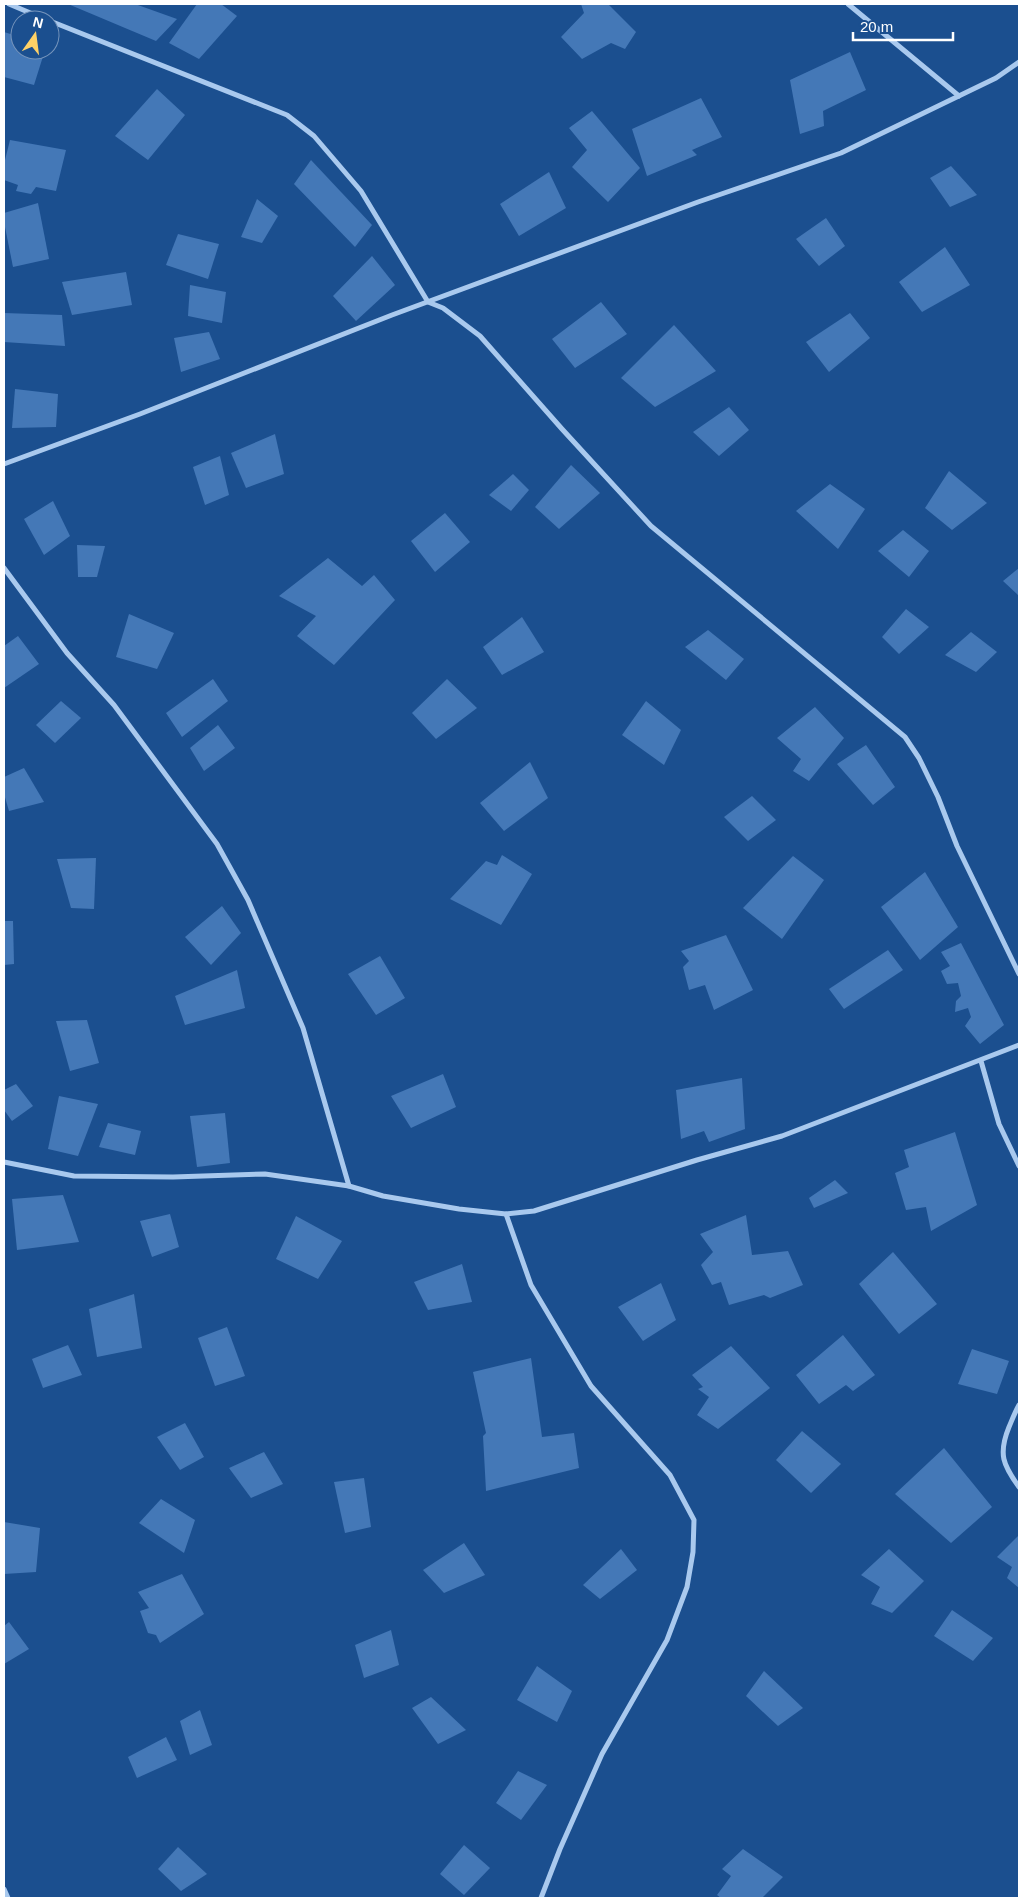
<svg xmlns="http://www.w3.org/2000/svg" width="1023" height="1902" viewBox="0 0 1023 1902" font-family="Helvetica,sans-serif">
  <style>
    .building { fill: #4478b7 }
    .lines { fill: none; stroke-linecap: round; stroke-linejoin: round }
    .minor { stroke: #a9c9ee; stroke-width: 5 }
  </style>
  <rect width="100%" height="100%" fill="#1b4f8f"/>
  <g class="building">
    <polygon points="68,4 135,4 177,19 156,41"/>
    <polygon points="197,4 221,4 237,16 199,59 169,43"/>
    <polygon points="581,4 608,4 636,32 625,49 611,43 582,59 561,37 584,13"/>
    <polygon points="4,32 20,37 20,50 45,50 34,85 4,77"/>
    <polygon points="850,52 866,90 823,111 824,126 800,134 790,80"/>
    <polygon points="157,89 185,115 148,160 115,136"/>
    <polygon points="701,98 722,137 692,150 697,155 647,176 632,129"/>
    <polygon points="592,111 640,168 608,202 572,167 587,150 569,128"/>
    <polygon points="10,140 66,150 56,191 36,187 31,194 16,191 18,185 4,180 4,164"/>
    <polygon points="311,160 372,225 355,247 294,184"/>
    <polygon points="951,166 977,195 950,207 930,178"/>
    <polygon points="549,172 566,208 519,236 500,204"/>
    <polygon points="257,199 278,216 262,243 241,237"/>
    <polygon points="38,203 49,259 13,267 4,222 4,213"/>
    <polygon points="826,218 845,246 819,266 796,239"/>
    <polygon points="178,234 219,244 208,279 166,265"/>
    <polygon points="945,247 970,285 922,312 899,282"/>
    <polygon points="372,256 395,285 356,321 333,296"/>
    <polygon points="126,272 132,305 72,315 62,282"/>
    <polygon points="190,285 226,292 222,323 188,316"/>
    <polygon points="601,302 627,334 575,368 552,339"/>
    <polygon points="4,313 62,315 65,346 4,342"/>
    <polygon points="850,313 870,338 829,372 806,342"/>
    <polygon points="674,325 716,371 655,407 621,378"/>
    <polygon points="209,332 220,359 181,372 174,338"/>
    <polygon points="15,389 58,394 56,427 12,428"/>
    <polygon points="729,407 749,430 719,456 693,432"/>
    <polygon points="275,434 284,474 246,488 231,453"/>
    <polygon points="220,456 229,495 205,505 193,467"/>
    <polygon points="571,465 600,493 559,529 535,507"/>
    <polygon points="949,471 987,503 952,530 925,508"/>
    <polygon points="513,474 529,490 511,511 489,495"/>
    <polygon points="830,484 865,509 838,549 796,511"/>
    <polygon points="53,501 70,536 44,555 24,519"/>
    <polygon points="445,513 470,542 435,572 411,541"/>
    <polygon points="903,530 929,551 909,577 878,551"/>
    <polygon points="77,545 105,546 97,577 78,577"/>
    <polygon points="328,558 362,586 374,575 395,600 334,665 297,636 316,616 279,596"/>
    <polygon points="1019,568 1019,596 1003,581"/>
    <polygon points="906,609 929,627 899,654 882,637"/>
    <polygon points="129,614 174,633 157,669 116,657"/>
    <polygon points="522,617 544,652 502,675 483,647"/>
    <polygon points="708,630 744,659 726,680 685,647"/>
    <polygon points="971,632 997,652 976,672 945,655"/>
    <polygon points="18,636 39,664 4,688 4,646"/>
    <polygon points="213,679 228,701 182,737 166,713"/>
    <polygon points="447,679 477,708 436,739 412,713"/>
    <polygon points="61,701 81,718 55,743 36,725"/>
    <polygon points="646,701 681,730 664,765 622,735"/>
    <polygon points="815,707 844,738 809,781 793,771 801,759 777,738"/>
    <polygon points="218,725 235,748 204,771 190,748"/>
    <polygon points="866,745 895,787 873,805 837,764"/>
    <polygon points="530,762 548,798 504,831 480,803"/>
    <polygon points="24,768 44,802 9,811 4,794 4,777"/>
    <polygon points="752,796 776,820 748,841 724,817"/>
    <polygon points="502,855 532,874 501,925 450,899 486,861 497,865"/>
    <polygon points="793,856 824,880 782,939 743,908"/>
    <polygon points="96,858 94,909 71,908 57,859"/>
    <polygon points="925,872 958,927 920,960 881,907"/>
    <polygon points="222,906 241,933 211,965 185,937"/>
    <polygon points="4,921 13,921 14,964 4,965"/>
    <polygon points="726,935 753,990 714,1010 705,985 689,990 683,967 689,961 681,951"/>
    <polygon points="961,943 1004,1025 980,1044 965,1026 971,1017 968,1008 955,1012 956,1001 961,996 958,983 947,984 941,971 950,966 941,952"/>
    <polygon points="888,950 903,970 844,1009 829,989"/>
    <polygon points="380,956 405,998 376,1015 348,974"/>
    <polygon points="237,970 245,1008 185,1025 175,996"/>
    <polygon points="87,1020 99,1063 70,1071 56,1021"/>
    <polygon points="443,1074 456,1107 411,1128 391,1096"/>
    <polygon points="742,1078 745,1129 709,1142 704,1131 681,1139 676,1090"/>
    <polygon points="16,1084 33,1106 12,1121 4,1110 4,1090"/>
    <polygon points="59,1096 98,1104 78,1156 48,1149"/>
    <polygon points="225,1113 230,1163 197,1167 190,1116"/>
    <polygon points="108,1123 141,1131 135,1155 99,1147"/>
    <polygon points="955,1132 977,1205 931,1231 926,1207 906,1210 895,1173 909,1167 904,1150"/>
    <polygon points="835,1180 848,1193 814,1208 809,1198"/>
    <polygon points="63,1195 79,1242 17,1250 12,1199"/>
    <polygon points="170,1214 179,1247 152,1257 140,1221"/>
    <polygon points="746,1215 752,1255 788,1251 803,1285 770,1298 764,1295 729,1305 721,1282 712,1285 701,1265 713,1252 700,1234"/>
    <polygon points="296,1216 342,1241 318,1279 276,1259"/>
    <polygon points="893,1252 937,1304 899,1334 859,1284"/>
    <polygon points="462,1264 472,1302 428,1310 414,1282"/>
    <polygon points="661,1283 676,1320 643,1341 618,1307"/>
    <polygon points="134,1294 142,1348 97,1357 89,1309"/>
    <polygon points="227,1327 245,1376 215,1386 198,1338"/>
    <polygon points="843,1335 875,1375 853,1391 846,1385 819,1404 796,1375"/>
    <polygon points="68,1345 82,1375 43,1388 32,1359"/>
    <polygon points="731,1346 770,1388 718,1429 697,1415 709,1397 698,1389 703,1387 692,1375"/>
    <polygon points="972,1349 1009,1361 997,1394 958,1384"/>
    <polygon points="531,1358 542,1437 574,1433 579,1468 486,1491 483,1436 486,1433 473,1372"/>
    <polygon points="185,1423 204,1457 180,1470 157,1437"/>
    <polygon points="802,1431 841,1464 811,1493 776,1460"/>
    <polygon points="944,1448 992,1507 951,1543 895,1494"/>
    <polygon points="264,1452 283,1484 251,1498 229,1468"/>
    <polygon points="364,1478 371,1527 345,1533 334,1482"/>
    <polygon points="161,1499 195,1520 184,1553 139,1523"/>
    <polygon points="4,1522 40,1528 36,1572 4,1574"/>
    <polygon points="1019,1535 1019,1588 1007,1578 1012,1567 997,1557"/>
    <polygon points="464,1543 485,1575 444,1593 423,1570"/>
    <polygon points="621,1549 637,1570 600,1599 583,1585"/>
    <polygon points="889,1549 924,1581 892,1613 871,1604 880,1587 861,1575"/>
    <polygon points="182,1574 204,1614 160,1643 156,1635 148,1633 140,1611 149,1608 138,1592"/>
    <polygon points="952,1610 993,1638 973,1661 934,1636"/>
    <polygon points="9,1622 29,1649 4,1664 4,1626"/>
    <polygon points="391,1630 399,1665 364,1678 355,1645"/>
    <polygon points="537,1666 572,1691 557,1722 517,1700"/>
    <polygon points="764,1671 803,1708 778,1726 746,1696"/>
    <polygon points="431,1697 466,1730 438,1744 412,1708"/>
    <polygon points="200,1710 212,1745 190,1755 180,1721"/>
    <polygon points="166,1737 177,1760 137,1778 128,1757"/>
    <polygon points="518,1771 547,1785 521,1820 496,1803"/>
    <polygon points="464,1845 490,1868 464,1895 440,1874"/>
    <polygon points="178,1847 207,1874 181,1891 158,1869"/>
    <polygon points="743,1849 783,1877 762,1898 721,1898 717,1895 731,1876 722,1869"/>
  </g>
  <g class="lines">
    <g class="minor">
      <polyline points="9,4 47,20"/>
      <polyline points="848,4 959,96"/>
      <polyline points="50,21 287,115 314,136 361,191 428,302 443,308 480,336 562,429 651,526 905,737 919,758 938,797 957,846 1019,974"/>
      <polyline points="4,464 140,414 392,315 698,202 841,153 996,78 1019,62"/>
      <polyline points="4,568 67,653 114,705 217,844 248,900 303,1028 349,1186"/>
      <polyline points="981,1061 999,1124 1019,1166"/>
      <polyline points="4,1162 74,1176 173,1177 265,1174 349,1186 383,1196 459,1209 506,1214 534,1211 697,1160 782,1136 1019,1045"/>
      <polyline points="506,1214 531,1285 591,1386 670,1475 694,1520 693,1552 687,1587 667,1640 602,1754 560,1849 541,1898"/>
      <path d="M1019 1405C1015 1412 1012 1420 1009 1427 998 1454 1003 1465 1019 1487"/>
      <polyline points="4,1889 8,1898"/>
    </g>
  </g>
  <rect width="1023" height="1902" fill="none" stroke="#ffffff" stroke-width="10"/>
  <g transform="translate(35 35) rotate(14)"><circle r="24" fill="#1b4f8f" stroke="#7695bc"/>
  <path d="M0-4L9 19L0 12L-9 19Z" fill="#ffd166"/>
  <text y="-8" font-size="14" font-weight="bold" text-anchor="middle" fill="#ffffff">N</text>
  </g>
  <path d="M853 32v8h100v-8" fill="none" stroke="#ffffff" stroke-width="2.5"/>
  <text x="860" y="32" font-size="15" fill="#ffffff" stroke="#1b4f8f" stroke-width="4" paint-order="stroke">20 m</text>
</svg>
